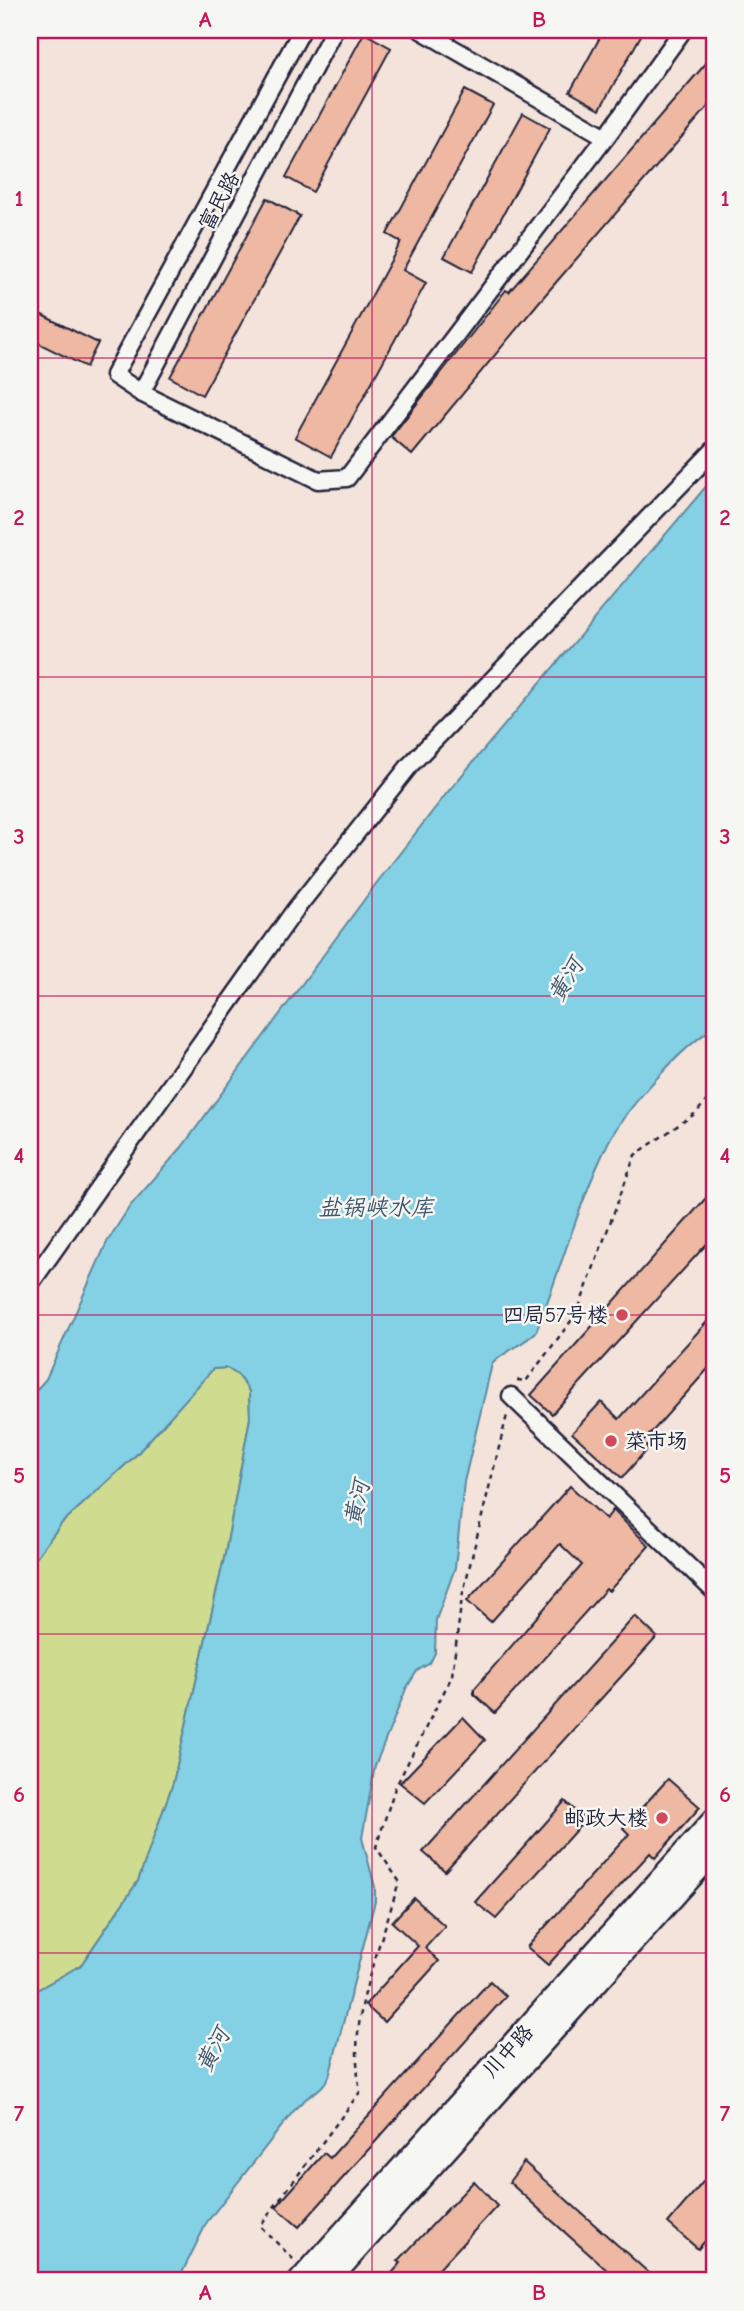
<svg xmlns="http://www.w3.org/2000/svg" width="744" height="2311" viewBox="0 0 744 2311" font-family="'Comic Neue','LXGW WenKai TC',sans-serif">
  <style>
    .green { fill: #cfdc90; stroke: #787f66; stroke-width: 2 }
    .water { fill: #84d0e4; stroke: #5d8aa0; stroke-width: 2 }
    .building { fill: #eeb8a2; stroke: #22223b; stroke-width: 2 }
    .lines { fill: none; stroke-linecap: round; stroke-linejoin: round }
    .street-casing { stroke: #22223b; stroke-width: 21 }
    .secondary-casing { stroke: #22223b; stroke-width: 28 }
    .path { stroke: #22223b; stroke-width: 2.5; stroke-dasharray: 5 5; stroke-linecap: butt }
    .street { stroke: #f6f6f2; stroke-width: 16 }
    .secondary { stroke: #f6f6f2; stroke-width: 23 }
    .grid { fill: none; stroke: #c2185b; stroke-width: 2; stroke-opacity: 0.55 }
    .poi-dot { fill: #d1495b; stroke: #f6f6f2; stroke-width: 2.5 }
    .labels { text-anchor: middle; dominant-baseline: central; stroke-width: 5; stroke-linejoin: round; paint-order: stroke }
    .street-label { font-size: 21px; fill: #22223b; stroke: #f6f6f2 }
    .poi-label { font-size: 21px; fill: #22223b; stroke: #f6f6f2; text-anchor: end }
    .water-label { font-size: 23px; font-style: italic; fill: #3f566e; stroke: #f6f6f2 }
    .neatline { fill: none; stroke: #c2185b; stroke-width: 2.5 }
    .grid-label { font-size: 23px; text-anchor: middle; font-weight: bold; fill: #c2185b }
  </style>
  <rect width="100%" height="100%" fill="#f4e3da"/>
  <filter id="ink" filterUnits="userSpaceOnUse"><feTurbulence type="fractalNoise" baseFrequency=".0143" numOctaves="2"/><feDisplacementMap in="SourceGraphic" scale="14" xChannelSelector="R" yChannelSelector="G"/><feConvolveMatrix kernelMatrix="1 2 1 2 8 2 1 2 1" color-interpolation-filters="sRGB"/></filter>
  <g filter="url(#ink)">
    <polygon class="green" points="227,1368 239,1376 249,1391 250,1418 225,1554 173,1783 138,1881 81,1965 30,1994 30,1565 62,1523 136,1455 202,1380 213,1369"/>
    <path class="water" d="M714 477V1028C683 1045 626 1109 609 1141 580 1199 560 1271 536 1332 523 1345 504 1351 492 1364L464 1482 455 1568 436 1620 435 1653 430 1663 417 1671 406 1689 375 1766 362 1838 375 1887V1901L329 2077C321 2092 307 2095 296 2108L207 2222 178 2281H30V1994L81 1965 138 1881 173 1783 225 1554 250 1418 249 1391 239 1376 227 1368 213 1369 136 1455 62 1523 30 1565V1397L46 1379 107 1242 130 1206 182 1147 375 885 447 793Z"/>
    <g class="building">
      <polygon points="604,30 644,30 600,109 570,92"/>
      <polygon points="364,33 391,48 313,192 286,177"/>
      <polygon points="714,54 714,100 539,302 412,455 391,437 506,290 509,292"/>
      <polygon points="465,90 493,105 403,270 426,283 331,457 295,437 401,242 387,234"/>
      <polygon points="523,113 550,128 472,272 444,257"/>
      <polygon points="267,198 300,216 202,395 170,377"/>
      <polygon points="36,312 98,343 86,367 30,339 30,324"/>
      <polygon points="714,1189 714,1236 552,1414 531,1395"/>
      <polygon points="714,1314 714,1362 643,1442 648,1448 622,1478 572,1433 601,1402 619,1419"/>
      <polygon points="570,1486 606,1519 613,1510 649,1546 609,1591 606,1589 495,1713 474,1694 474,1689 582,1565 560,1544 491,1622 467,1601"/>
      <polygon points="635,1616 657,1637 445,1871 423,1852"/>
      <polygon points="463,1717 485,1740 425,1803 400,1783"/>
      <polygon points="668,1779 700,1807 655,1858 650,1853 548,1965 527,1947 629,1834 623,1828"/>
      <polygon points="565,1801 585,1820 496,1919 475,1902"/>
      <polygon points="414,1898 445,1926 425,1948 439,1961 384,2022 365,2005 418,1946 392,1922"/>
      <polygon points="490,1981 506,1996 299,2227 276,2207 324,2153 330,2158"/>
      <polygon points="524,2162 658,2281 619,2281 509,2182"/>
      <polygon points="714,2169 714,2231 698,2249 668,2223"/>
      <polygon points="474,2181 497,2206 428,2281 385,2281 401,2263 398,2261"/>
    </g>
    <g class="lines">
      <defs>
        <g id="street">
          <polyline points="302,30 114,375 141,393 318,480 347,478 606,137 683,30"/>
          <polyline points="421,30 606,137"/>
          <polyline points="141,393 334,30"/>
          <polyline points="30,1284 295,910 410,765 714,450"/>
          <polyline points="511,1396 714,1591"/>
        </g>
        <g id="secondary">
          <polyline points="301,2281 714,1821"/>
          <polyline points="327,2281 714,1850"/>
        </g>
      </defs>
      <use href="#street" class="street-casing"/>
      <use href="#secondary" class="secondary-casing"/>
      <g class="path">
        <polyline points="517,1380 526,1381 577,1313 635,1155 696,1113 714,1092"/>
        <path d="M293 2259 260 2226 360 2092C347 2013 379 1955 399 1881L376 1847 395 1788 452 1676 462 1597 507 1415"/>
      </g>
      <use href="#street" class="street"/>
      <use href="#secondary" class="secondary"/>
    </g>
  </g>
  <path class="grid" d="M372 30V2281M30 358H714M30 677H714M30 996H714M30 1315H714M30 1634H714M30 1953H714"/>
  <g class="poi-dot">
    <circle cx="622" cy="1315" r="7"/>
    <circle cx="611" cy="1441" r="7"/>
    <circle cx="662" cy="1818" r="7"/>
  </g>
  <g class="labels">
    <g class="street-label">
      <text transform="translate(219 201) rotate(-62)">富民路</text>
      <text transform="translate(508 2051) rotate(-48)">川中路</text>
    </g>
    <g class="poi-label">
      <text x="608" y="1315">四局57号楼</text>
      <text x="625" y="1441" text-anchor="start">菜市场</text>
      <text x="648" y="1818">邮政大楼</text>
    </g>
    <g class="water-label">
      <text transform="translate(566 980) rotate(-59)">黄河</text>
      <text x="376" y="1207">盐锅峡水库</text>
      <text transform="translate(357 1503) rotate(-77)">黄河</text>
      <text transform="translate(213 2050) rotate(-62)">黄河</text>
    </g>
  </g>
  <rect width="744" height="2311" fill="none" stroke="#f6f6f2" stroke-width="77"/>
  <rect x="38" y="38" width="668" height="2234" class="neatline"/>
  <g class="grid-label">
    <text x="205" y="27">A</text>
    <text x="539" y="27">B</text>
    <text x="19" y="206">1</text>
    <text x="725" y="206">1</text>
    <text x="19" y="525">2</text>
    <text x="725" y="525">2</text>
    <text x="19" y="844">3</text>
    <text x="725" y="844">3</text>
    <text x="19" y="1163">4</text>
    <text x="725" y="1163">4</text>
    <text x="19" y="1483">5</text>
    <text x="725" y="1483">5</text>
    <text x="19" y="1802">6</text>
    <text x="725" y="1802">6</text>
    <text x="19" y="2121">7</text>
    <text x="725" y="2121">7</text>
    <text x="205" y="2300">A</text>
    <text x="539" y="2300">B</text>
  </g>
</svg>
